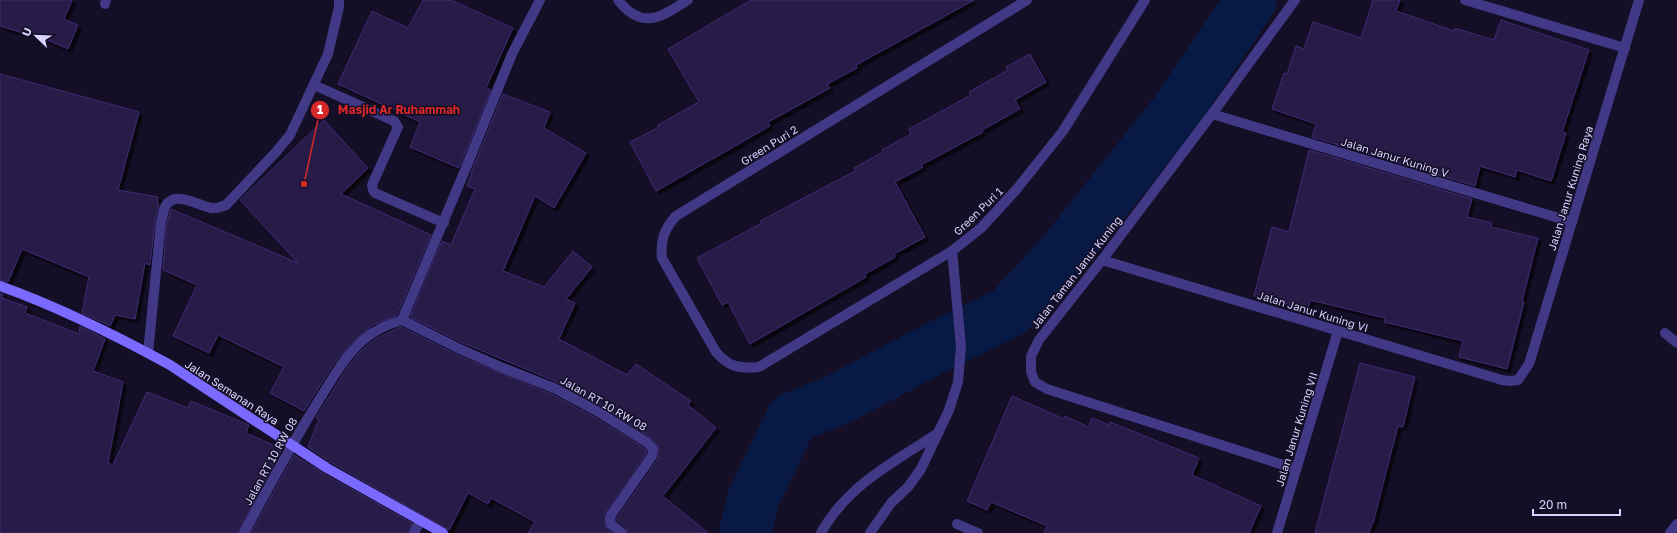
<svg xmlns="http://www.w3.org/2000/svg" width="1677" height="533" viewBox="0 0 1677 533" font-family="'Golos Text',sans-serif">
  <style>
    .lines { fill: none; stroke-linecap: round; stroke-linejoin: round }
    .river { stroke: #081944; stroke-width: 52 }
    .building { fill: #261a47; stroke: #3f2b74; filter: url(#shadow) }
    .street { stroke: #413886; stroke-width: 10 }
    .secondary { stroke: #7a6aff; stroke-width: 10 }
    .labels { text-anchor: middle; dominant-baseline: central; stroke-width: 3; stroke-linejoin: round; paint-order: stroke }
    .street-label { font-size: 11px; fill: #dbd3ff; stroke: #140e26 }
    .leader { fill: none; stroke: #d62828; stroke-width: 1.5 }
    .callout-dot { fill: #d62828; stroke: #140e26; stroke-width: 1.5 }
    .mark-label { font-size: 12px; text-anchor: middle; font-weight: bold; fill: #fff }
    .callout-label { font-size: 12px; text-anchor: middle; font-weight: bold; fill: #d62828; stroke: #140e26; stroke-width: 3; stroke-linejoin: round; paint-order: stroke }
  </style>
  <defs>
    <filter id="shadow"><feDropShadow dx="3.5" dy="3.5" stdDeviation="0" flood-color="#0009"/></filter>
  </defs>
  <rect width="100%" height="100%" fill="#140e26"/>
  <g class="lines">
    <polyline class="river" points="745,533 754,497 792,418 839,399 935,348 1009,312 1064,252 1175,113 1251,0"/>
  </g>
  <g class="building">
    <polygon points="0,0 72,0 64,19 78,25 68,49 24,30 23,33 0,26"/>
    <polygon points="423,0 451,0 513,28 486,88 491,90 459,168 410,147 420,122 338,84 372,11 408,28"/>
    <polygon points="751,0 974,0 856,65 857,68 827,84 830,88 768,122 770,126 656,191 630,142 659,127 658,125 699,102 668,49"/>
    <polygon points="1373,0 1400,0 1396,11 1454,31 1455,28 1494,40 1501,20 1589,50 1562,132 1566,133 1551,181 1517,170 1515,177 1480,166 1475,186 1312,137 1316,124 1272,109 1284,73 1287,74 1296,46 1304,49 1313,22 1361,38"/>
    <polygon points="1030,54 1046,82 1015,100 1020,109 982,130 983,132 921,165 923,167 895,182 925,237 894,254 895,257 865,274 866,277 750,344 728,302 722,305 697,258 762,223 760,221 855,171 854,168 883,152 882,150 911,134 909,129 971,95 969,92 1008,70 1006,67"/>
    <polygon points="0,74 139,112 118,190 158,197 157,203 159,204 155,221 150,265 145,263 135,319 115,315 110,326 82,313 89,277 22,249 8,282 0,280"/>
    <polygon points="503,94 550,112 544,128 586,153 554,208 535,196 503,271 544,287 573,251 592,267 566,299 575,303 559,339 627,375 636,364 691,401 688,405 716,428 663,496 708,533 628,533 626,528 617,520 617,518 658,459 659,448 653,439 600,405 557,382 463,343 410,317 442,241 451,245 475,189 467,186 472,173 471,173"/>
    <polygon points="324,120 368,168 341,194 431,235 397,315 373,325 351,343 333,365 304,411 270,393 284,367 218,335 209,353 173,336 197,285 163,270 167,223 171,209 298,263 240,200"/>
    <polygon points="1309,150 1472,199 1467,217 1492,223 1491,227 1538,238 1522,301 1524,302 1507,369 1459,357 1463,341 1384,322 1385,318 1310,300 1308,309 1254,296 1272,227 1289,232"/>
    <polygon points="0,293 3,294 2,298 27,307 25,313 79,334 80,326 105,339 93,371 123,382 108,463 113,465 147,392 188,408 191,401 249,425 246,433 282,449 238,533 0,533"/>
    <polygon points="401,327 457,355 551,394 594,417 644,448 646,451 646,454 605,513 605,525 612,533 528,533 535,522 491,498 488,504 468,493 449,530 330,462 308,447 319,419 316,418 349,365 360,352 375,339"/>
    <polygon points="1360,363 1415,377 1403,427 1398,426 1373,523 1372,523 1369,533 1315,533"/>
    <polygon points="1012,396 1064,419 1065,416 1088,427 1092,418 1109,425 1110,422 1199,458 1192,475 1261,506 1249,533 1044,533 1047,526 991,502 987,510 967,501"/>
    <polygon points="294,455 324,474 412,523 408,533 251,533"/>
  </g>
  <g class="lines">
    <g class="street">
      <path d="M618 0C642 31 661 17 688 0"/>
      <path d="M1027 0 676 216C664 229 660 241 662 258L716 352C729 367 739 369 759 367L952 251 981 228 1016 190 1063 131 1145 0"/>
      <polyline points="1295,0 1212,114 1102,260 1039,340 1031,356 1031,372 1035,382 1047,389 1296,469"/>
      <polyline points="1465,0 1625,48"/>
      <polyline points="105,4 106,0"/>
      <polyline points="314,85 394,121 398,127 372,185 373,190 375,193 444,223"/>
      <polyline points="1212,114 1572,222"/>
      <polyline points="1102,260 1502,380 1510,381 1518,380 1529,364 1639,0"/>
      <polyline points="402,320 460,349 503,368 554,388 597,411 648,443 653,449 652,456 611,515 610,519 611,524 622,533"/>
      <polyline points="1665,333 1677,343"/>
      <path d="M148 353 161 222C163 216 163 206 169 202 179 193 200 206 211 208 216 209 221 207 226 205L276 152 290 135 328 54 339 7V0"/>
      <polyline points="957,524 978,533"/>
      <path d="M244 533C268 488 292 443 319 400 332 379 344 357 362 341 374 330 388 324 402 320L463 175 512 54 540 0"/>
      <polyline points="414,533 420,521"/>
      <path d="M821 533C846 487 894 461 937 434"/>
      <polyline points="870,533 891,503 908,487 921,469 949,410 958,382 961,346 952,251"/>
      <polyline points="1277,533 1338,331"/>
      <polyline points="1670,533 1677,524"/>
    </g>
    <path class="secondary" d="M0 286C59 307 115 335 170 365L327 468 443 533"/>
  </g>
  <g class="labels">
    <g class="street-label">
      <text transform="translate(769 145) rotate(-32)">Green Puri 2</text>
      <text transform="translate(1395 157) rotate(17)">Jalan Janur Kuning V</text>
      <text transform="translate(1570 188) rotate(-73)">Jalan Janur Kuning Raya</text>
      <text transform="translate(978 211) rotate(-44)">Green Puri 1</text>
      <text transform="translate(1076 272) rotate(-52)">Jalan Taman Janur Kuning</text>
      <text transform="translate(1313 311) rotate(17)">Jalan Janur Kuning VI</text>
      <text transform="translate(232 392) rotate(33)">Jalan Semanan Raya</text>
      <text transform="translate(604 403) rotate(30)">Jalan RT 10 RW 08</text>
      <text transform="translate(1296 429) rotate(-73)">Jalan Janur Kuning VII</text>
      <text transform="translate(270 461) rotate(-61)">Jalan RT 10 RW 08</text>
    </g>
  </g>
  <path class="leader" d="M304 184L320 110"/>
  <g class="callout-dot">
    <circle cx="304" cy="184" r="4"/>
    <circle cx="320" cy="110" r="10"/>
  </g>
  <g class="mark-label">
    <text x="320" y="114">1</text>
  </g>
  <g class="callout-label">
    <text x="399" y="114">Masjid Ar Ruhammah</text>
  </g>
  <g transform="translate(36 36) rotate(293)" stroke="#140e26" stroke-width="3" paint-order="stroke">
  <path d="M0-3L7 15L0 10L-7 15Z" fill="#dbd3ff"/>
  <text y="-6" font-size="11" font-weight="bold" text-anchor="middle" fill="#dbd3ff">U</text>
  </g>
  <path d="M1533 509v6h87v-6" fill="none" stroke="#dbd3ff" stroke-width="2"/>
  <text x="1539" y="509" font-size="12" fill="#dbd3ff" stroke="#140e26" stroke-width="3" paint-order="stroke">20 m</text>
</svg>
